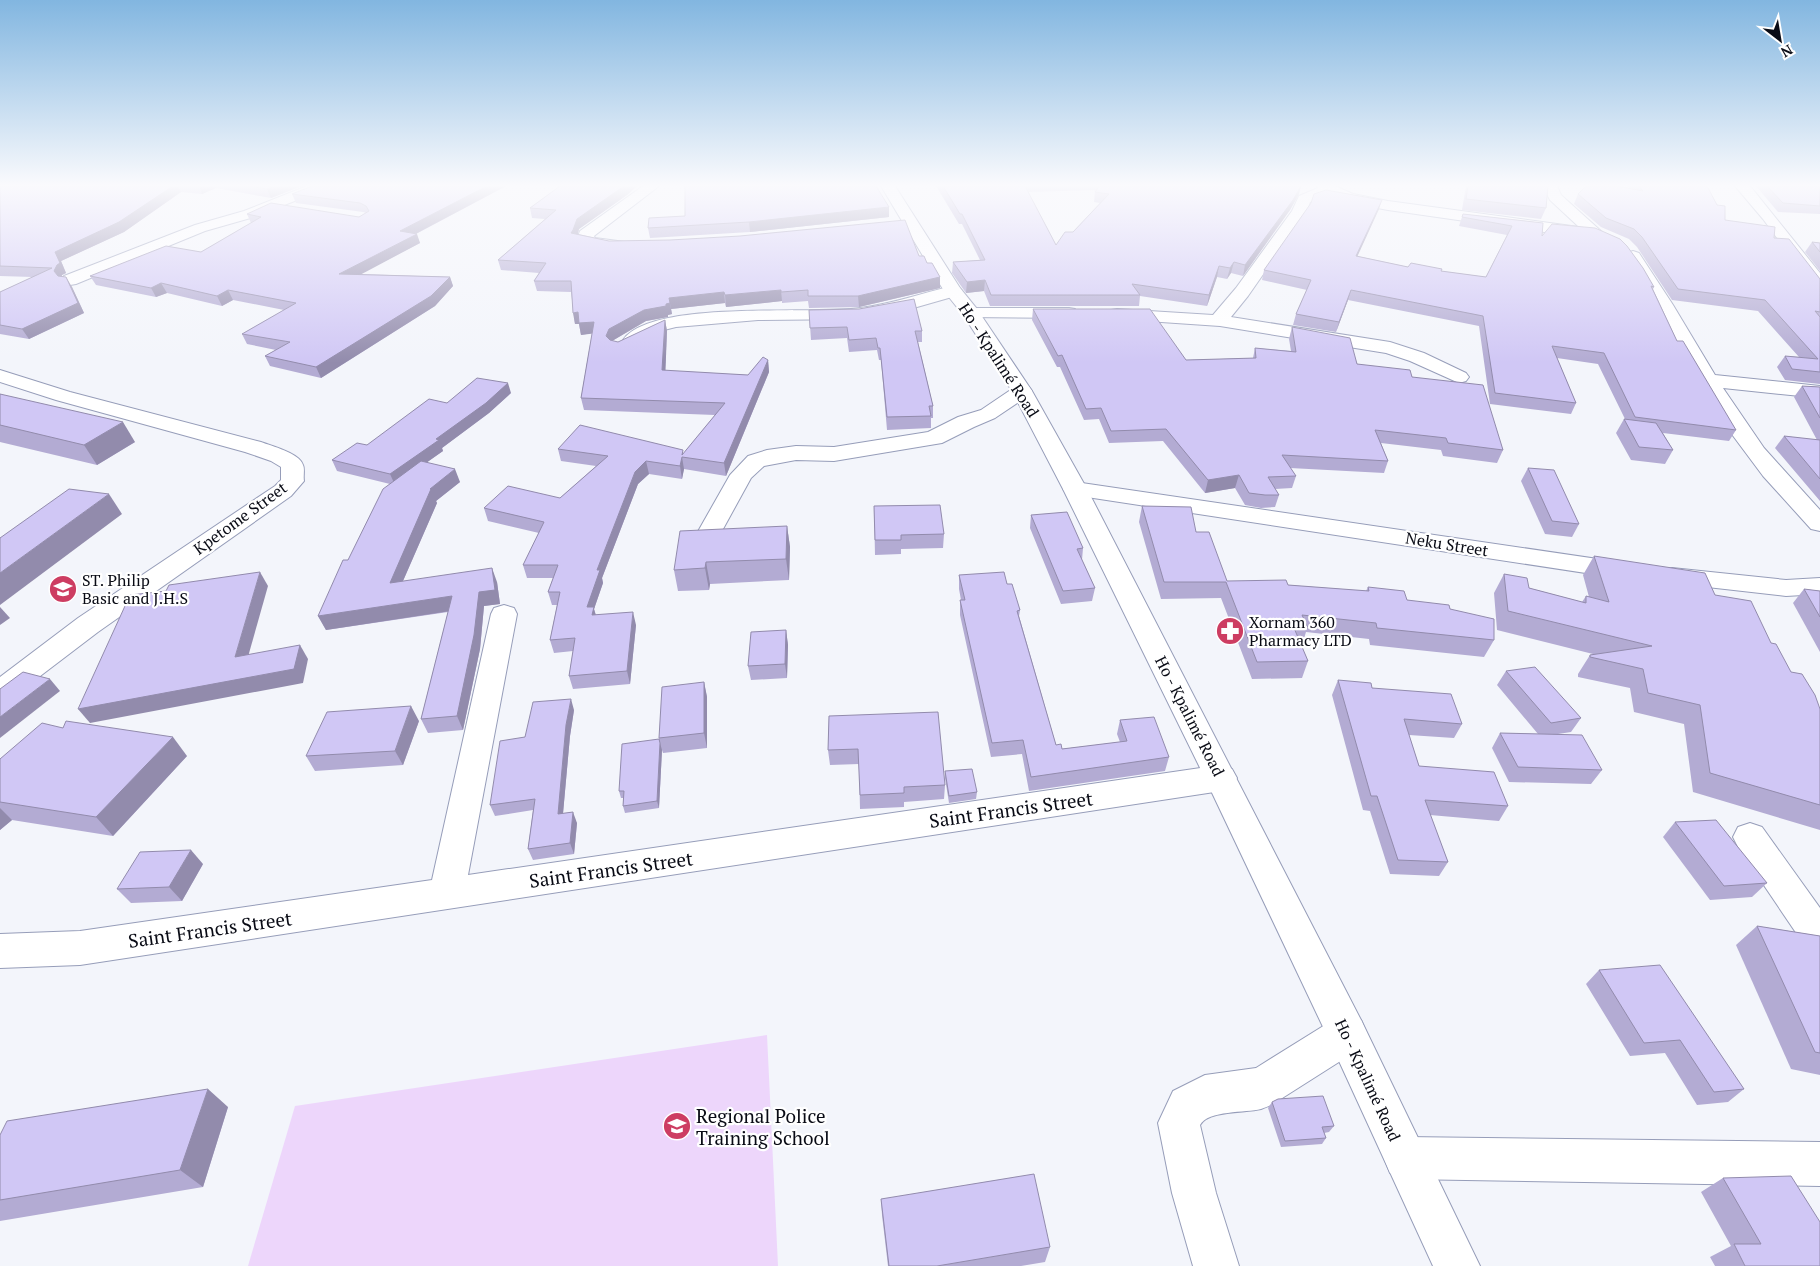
<svg xmlns="http://www.w3.org/2000/svg" width="1820" height="1266" viewBox="0 0 1820 1266" font-family="'PT Serif',serif">
  <style>
    .green { fill: #edd6fb }
    .lines { fill: none; stroke-linecap: round; stroke-linejoin: round }
    .street-casing { stroke: #969db9; stroke-width: 2 }
    .secondary-casing { stroke: #969db9; stroke-width: 2 }
    .street { fill: #fff; fill-rule: evenodd }
    .secondary { fill: #fff; fill-rule: evenodd }
    .wall { fill: #b3abd3; fill-rule: evenodd }
    .shaded-wall { fill: #928bac }
    .building { fill: #d0c7f5; stroke: #928bac }
    .labels { text-anchor: middle; dominant-baseline: central; stroke-width: 4.5; stroke-linejoin: round; paint-order: stroke }
    .street-label { font-size: 16px; fill: #090b15; stroke: #fff }
    .poi-label { font-size: 16px; fill: #090b15; stroke: #fff; text-anchor: start }
    .near-street-label { font-size: 19px; fill: #090b15; stroke: #fff }
    .near-poi-label { font-size: 19px; fill: #090b15; stroke: #fff; text-anchor: start }
  </style>
  <rect width="100%" height="100%" fill="#f3f5fb"/>
  <polygon class="green" points="767,1035 778,1266 248,1266 295,1106"/>
  <g class="lines">
    <defs>
      <g id="street">
        <polygon points="307,186 327,186 325,189 254,217 205,231 76,284 70,285 64,284 61,280 64,276 195,225 244,211"/>
        <path d="M643 186H659L594 236 595 238 625 242 627 245 625 248C611 252 586 251 577 239L580 231Z"/>
        <polygon points="1317,186 1335,186 1353,194 1388,201 1579,227 1550,200 1543,186 1557,186 1561,195 1602,232 1600,235 1587,237 1527,230 1388,210 1356,204 1329,194 1310,202 1307,211 1248,296 1231,317 1390,342 1424,353 1466,373 1469,377 1466,381 1459,383 1410,361 1386,353 1220,326 1117,319 1111,318 1108,314 1111,310 1117,309 1213,315 1236,288 1292,211 1299,196 1318,188"/>
        <polygon points="1735,186 1750,186 1820,273 1820,289 1814,288 1763,219"/>
        <polygon points="1633,251 1639,253 1673,305 1715,375 1820,386 1820,398 1723,388 1764,448 1820,510 1820,531 1811,529 1763,476 1728,429 1625,256 1627,253"/>
        <path d="M953 286 959 287 962 291 959 295 910 309 859 319 758 320 676 327 660 331 639 344 632 346 625 344 623 340C651 299 812 315 860 308 892 304 922 293 953 286Z"/>
        <polygon points="971,308 1069,308 1075,309 1078,313 1075,317 1069,318 965,317 962,313 965,309"/>
        <path d="M0 370 70 392 261 442C271 446 300 453 303 465 305 469 303 476 304 481L291 496 98 632 10 699 0 703V677L78 618 275 486 281 480V467L271 461 245 452 56 400 0 382Z"/>
        <polygon points="1022,385 1029,387 1032,391 1029,395 995,418 974,427 942,443 834,461 796,460 764,466 751,478 717,540 708,543 699,540 696,535 730,475 748,456 767,450 796,446 834,447 928,432 958,417 981,410 1015,387"/>
        <polygon points="1075,482 1625,563 1634,565 1638,571 1634,577 1625,579 1067,494 1063,489 1067,484"/>
        <polygon points="1672,568 1786,580 1820,578 1820,594 1786,596 1663,582 1659,576 1663,570"/>
        <polygon points="504,605 514,608 517,614 468,875 1221,765 1232,769 1237,778 1232,787 1221,791 80,965 0,968 0,934 80,931 432,880 491,614 494,608"/>
        <polygon points="1750,823 1762,827 1820,908 1820,953 1807,949 1738,847 1733,837 1738,827"/>
        <path d="M1347 1015 1361 1020 1367 1034 1361 1048 1276 1102C1272 1105 1266 1107 1261 1109 1246 1113 1208 1110 1200 1125L1216 1193 1239 1266H1193L1172 1193 1158 1123 1173 1091 1205 1075 1256 1068 1333 1020Z"/>
        <polygon points="1405,1137 1820,1142 1820,1186 1405,1179 1390,1173 1384,1158 1390,1143"/>
      </g>
      <polygon id="secondary" points="881,186 895,186 960,288 977,309 1032,391 1087,489 1361,1020 1480,1266 1433,1266 1333,1048 1205,778 1063,489 1012,391 964,316 944,291"/>
    </defs>
    <use href="#street" class="street-casing"/>
    <use href="#secondary" class="secondary-casing"/>
    <use href="#street" class="street"/>
    <use href="#secondary" class="secondary"/>
  </g>
  <g class="wall">
    <polygon points="0,186 302,186 271,198 216,188 202,194 181,192 124,232 61,261 66,273 62,275 62,276 72,287 84,313 29,339 0,334 0,292 33,277 0,276"/>
    <polygon points="506,186 416,234 420,243 360,274 450,277 453,286 435,306 321,378 270,366 265,356 276,350 247,344 242,334 284,310 233,300 222,306 167,293 156,297 96,285 90,276 201,252 251,223 247,214 359,217 366,213 363,212 296,203 292,194"/>
    <polygon points="560,186 637,186 627,195 579,229 578,234 609,241 919,256 927,263 940,277 940,288 859,307 809,308 808,301 782,303 782,301 726,307 725,303 671,309 672,314 668,315 668,317 646,321 612,341 618,342 665,320 667,331 665,371 748,375 768,360 769,372 726,476 684,469 682,479 649,474 638,484 602,578 603,583 594,609 596,615 636,625 630,684 573,689 569,676 573,651 554,653 550,640 557,605 552,605 548,592 553,578 527,578 523,565 539,533 488,521 484,508 560,498 596,466 561,461 558,449 684,453 715,415 584,410 581,398 592,333 581,335 579,324 575,324 571,292 537,291 534,281 539,273 501,270 498,260 545,219 532,218 530,208"/>
    <path d="M936 186H1301L1299 194 1290 210 1243 276 1231 273 1227 279 1217 277 1207 306 1140 296 1139 306H990L984 291 966 293 952 273 953 262 980 260 962 224H959ZM1097 190 1095 192 1094 202 1100 203 1073 232 1056 245 1028 192Z"/>
    <polygon points="1466,186 1548,186 1546,208 1541,219 1462,210"/>
    <polygon points="1628,186 1707,186 1725,220 1774,238 1820,279 1820,384 1785,380 1777,367 1785,356 1799,357 1758,311 1672,300 1637,247 1629,239 1601,227 1574,204 1578,194 1630,189"/>
    <polygon points="1756,186 1820,186 1820,214 1778,212"/>
    <polygon points="889,207 889,217 750,232 650,238 648,228 685,216"/>
    <polygon points="1379,209 1357,256 1408,267 1486,277 1507,235 1459,226 1463,214 1543,223 1542,236 1654,287 1653,289 1677,341 1736,430 1729,441 1663,433 1673,450 1665,464 1631,460 1616,433 1624,419 1625,419 1598,364 1557,358 1576,403 1571,414 1490,404 1479,326 1348,300 1336,332 1293,325 1296,314 1307,290 1262,280 1264,270"/>
    <polygon points="1812,242 1820,243 1820,271 1805,252"/>
    <polygon points="1033,309 1186,360 1253,358 1255,348 1291,351 1289,339 1292,327 1357,364 1412,377 1503,450 1497,463 1443,456 1441,450 1381,443 1388,461 1384,473 1290,468 1296,476 1292,488 1275,489 1279,495 1275,507 1261,508 1245,505 1235,488 1205,493 1163,441 1109,443 1099,419 1084,420 1060,367 1057,367 1032,320"/>
    <polygon points="809,310 922,331 922,342 918,342 933,406 933,418 931,418 931,428 887,430 881,360 879,360 877,350 849,352 847,338 811,340"/>
    <polygon points="1802,386 1820,387 1820,501 1775,448 1784,436 1817,440 1794,397"/>
    <polygon points="511,393 489,413 442,448 443,451 427,462 460,482 436,501 437,503 403,581 497,582 500,604 484,606 480,649 463,730 428,733 421,719 448,612 326,630 318,616 348,560 390,484 337,471 332,460 367,445 447,403"/>
    <polygon points="0,394 135,442 97,465 0,442"/>
    <polygon points="1528,468 1579,524 1572,537 1545,534 1521,481"/>
    <polygon points="874,506 944,534 943,548 901,549 901,554 875,555"/>
    <polygon points="1142,506 1196,532 1227,581 1288,585 1366,591 1368,587 1407,600 1450,609 1494,640 1484,657 1370,645 1369,639 1306,632 1302,645 1301,645 1308,661 1302,678 1252,679 1221,598 1161,599 1139,522"/>
    <polygon points="1031,515 1083,548 1082,560 1095,588 1092,601 1061,604 1030,528"/>
    <polygon points="787,526 790,547 789,580 710,584 709,590 678,591 674,570"/>
    <polygon points="1594,556 1715,595 1771,643 1791,672 1820,709 1820,830 1693,792 1684,724 1634,712 1630,688 1578,677 1578,674 1590,655 1593,654 1497,630 1494,593 1504,574 1529,588 1582,602 1586,596 1589,597 1583,575"/>
    <polygon points="959,575 1007,584 1020,610 1019,616 1056,745 1062,749 1120,742 1117,734 1120,720 1169,757 1165,771 1029,791 1022,754 991,757 960,615 960,600 961,600 959,589"/>
    <polygon points="1804,589 1820,591 1820,652 1793,603"/>
    <polygon points="786,630 788,645 787,678 751,680 748,666"/>
    <polygon points="1506,671 1581,718 1571,732 1558,734 1602,770 1591,784 1509,782 1492,748 1500,733 1538,734 1497,685"/>
    <polygon points="1338,680 1372,688 1462,724 1454,738 1409,735 1419,766 1508,806 1499,821 1430,815 1448,862 1439,876 1390,874 1370,811 1363,810 1332,695"/>
    <polygon points="704,682 707,697 707,748 663,753 662,750 659,808 625,813 623,806 623,798 621,798 619,791 659,739 659,738"/>
    <polygon points="574,710 570,736 563,813 577,823 574,854 533,860 528,849 533,810 495,816 490,805 525,737"/>
    <polygon points="829,716 945,785 944,799 904,802 904,807 860,809 859,764 830,765 828,750"/>
    <polygon points="419,721 403,765 315,771 306,756"/>
    <polygon points="187,756 113,836 12,820 0,830 0,759"/>
    <polygon points="945,771 977,792 976,799 949,803 945,778"/>
    <polygon points="1675,822 1767,883 1752,897 1710,900 1663,837"/>
    <polygon points="203,864 182,901 131,903 117,889"/>
    <polygon points="1757,926 1820,936 1820,1075 1791,1069 1736,945"/>
    <polygon points="1599,970 1744,1089 1728,1102 1697,1105 1665,1053 1630,1056 1586,984"/>
    <polygon points="1272,1102 1334,1126 1329,1132 1324,1133 1326,1138 1322,1144 1281,1147 1268,1108"/>
    <polygon points="228,1107 203,1187 0,1221 0,1135"/>
    <polygon points="1723,1178 1820,1266 1715,1266 1710,1257 1731,1246 1701,1192"/>
    <polygon points="881,1199 1050,1247 1045,1262 1021,1266 888,1266 882,1215"/>
  </g>
  <g class="shaded-wall">
    <polygon points="173,186 178,186 181,192 124,232 61,261 66,273 62,275 60,281 54,271 55,252"/>
    <polygon points="199,186 215,186 216,188 202,194"/>
    <polygon points="276,186 302,186 271,198 267,189"/>
    <polygon points="487,186 506,186 404,240 400,231"/>
    <polygon points="624,186 637,186 627,195 579,229 576,241 571,233 577,219"/>
    <polygon points="1301,186 1299,194 1290,210 1243,276 1245,265"/>
    <polygon points="1382,200 1379,209 1353,266 1356,256"/>
    <polygon points="889,207 889,217 750,232 749,222"/>
    <polygon points="417,234 420,243 343,284 339,274"/>
    <polygon points="1234,262 1231,273 1227,279 1230,268"/>
    <polygon points="1219,266 1217,277 1207,306 1209,295"/>
    <polygon points="66,277 72,287 84,313 29,339 22,329"/>
    <polygon points="450,277 453,286 435,306 321,378 316,367"/>
    <polygon points="940,277 940,288 859,307 858,296"/>
    <polygon points="985,280 984,291 966,293 967,282"/>
    <polygon points="161,283 167,293 156,297 151,288"/>
    <polygon points="228,290 233,300 222,306 217,296"/>
    <polygon points="781,290 782,301 726,307 725,295"/>
    <polygon points="1351,290 1348,300 1336,332 1339,322"/>
    <polygon points="724,292 725,303 671,309 669,298"/>
    <polygon points="670,303 672,314 668,315 668,317 646,321 612,341 608,347 606,336 609,329 644,310 666,304"/>
    <polygon points="578,312 594,322 597,333 581,335 579,324 575,324 573,313"/>
    <polygon points="665,320 667,331 665,382 662,370"/>
    <polygon points="768,360 769,372 726,476 724,463"/>
    <polygon points="508,383 511,393 489,413 442,448 443,451 395,485 390,474"/>
    <polygon points="123,422 135,442 97,465 84,445"/>
    <polygon points="682,457 684,469 682,479 680,466"/>
    <polygon points="646,461 649,474 638,484 602,578 603,583 594,609 597,620 596,629 587,607 597,570 635,472"/>
    <polygon points="455,469 460,482 436,501 437,503 396,597 390,583 430,489"/>
    <polygon points="1239,475 1235,488 1205,493 1208,480"/>
    <polygon points="109,494 122,514 0,605 0,573"/>
    <polygon points="787,526 790,547 789,580 786,559"/>
    <polygon points="706,562 710,584 709,590 705,568"/>
    <polygon points="492,568 497,582 500,604 484,606 480,649 463,730 457,716 479,592"/>
    <polygon points="260,572 268,586 244,671 235,657"/>
    <polygon points="452,596 457,610 326,630 318,616"/>
    <polygon points="0,607 10,618 0,625"/>
    <polygon points="633,612 636,625 630,684 627,671"/>
    <polygon points="786,630 788,645 787,678 785,664"/>
    <polygon points="300,645 308,659 303,683 90,723 78,709"/>
    <polygon points="50,679 60,691 0,738 0,717"/>
    <polygon points="704,682 707,697 707,748 704,733"/>
    <polygon points="571,699 574,710 570,736 562,825 558,814 566,725"/>
    <polygon points="411,706 419,721 403,765 395,751"/>
    <polygon points="173,737 187,756 113,836 96,817"/>
    <polygon points="660,743 662,750 659,808 657,801"/>
    <polygon points="0,808 12,820 0,830"/>
    <polygon points="573,812 577,823 574,854 570,843"/>
    <polygon points="191,850 203,864 182,901 169,887"/>
    <polygon points="208,1089 228,1107 203,1187 180,1170"/>
  </g>
  <g class="building">
    <polygon points="0,186 173,186 119,222 55,252 60,263 57,265 54,271 58,276 66,277 78,303 22,329 0,325 0,292 52,268 0,266"/>
    <polygon points="249,186 276,186 267,189"/>
    <polygon points="312,186 487,186 400,231 417,234 339,274 450,277 431,296 316,367 265,356 290,342 242,334 296,303 228,290 217,296 161,283 151,288 90,276 166,246 201,252 261,217 247,214 271,203 359,217 369,211 366,206 360,203 292,194"/>
    <polygon points="560,186 624,186 577,219 573,230 571,233 609,241 670,240 740,236 905,220 919,256 924,256 927,263 932,263 940,277 858,296 808,296 808,290 781,292 781,290 725,295 724,292 669,298 670,303 666,304 666,306 644,310 609,329 606,336 610,340 618,342 665,320 662,370 748,375 763,357 768,360 724,463 682,457 680,466 646,461 635,472 597,570 600,570 587,607 594,607 592,615 633,612 627,671 569,676 575,638 550,640 560,592 548,592 558,565 523,565 544,522 484,508 508,486 560,498 608,456 558,449 580,425 683,450 682,455 725,403 581,398 594,322 579,323 578,312 573,313 571,281 534,281 546,263 498,260 556,210 530,208"/>
    <polygon points="685,186 876,186 889,207 749,222 648,228 649,218 685,216"/>
    <polygon points="943,186 1025,186 1056,245 1065,232 1073,232 1109,194 1095,192 1099,186 1301,186 1293,200 1245,265 1234,262 1230,268 1219,266 1209,295 1132,284 1140,295 991,295 985,280 967,282 953,262 985,260 962,214 960,214"/>
    <polygon points="1468,186 1548,186 1546,208 1466,199"/>
    <polygon points="1586,186 1617,186 1643,191 1639,186 1707,186 1717,205 1725,206 1725,220 1775,227 1774,238 1789,239 1820,279 1820,312 1815,311 1820,317 1820,372 1792,369 1785,356 1818,359 1765,300 1678,289 1642,237 1634,229 1606,218 1578,194"/>
    <polygon points="1767,186 1820,186 1820,206 1783,203"/>
    <polygon points="1326,190 1382,200 1356,256 1408,267 1411,263 1442,269 1441,271 1486,277 1512,226 1462,217 1463,214 1543,223 1542,236 1552,224 1595,228 1620,239 1627,246 1643,268 1654,287 1651,286 1677,341 1683,341 1736,430 1635,417 1604,353 1552,346 1576,403 1495,393 1483,316 1351,290 1339,322 1296,314 1311,280 1264,270 1311,203 1314,194"/>
    <polygon points="1812,242 1820,243 1820,252"/>
    <polygon points="914,299 922,331 915,331 933,406 929,406 931,416 887,417 880,348 878,348 876,338 849,340 847,327 810,328 809,310 859,309"/>
    <polygon points="1033,309 1150,309 1186,360 1256,358 1255,348 1296,352 1292,327 1350,338 1357,364 1410,370 1412,377 1483,385 1503,450 1448,443 1446,438 1375,430 1388,461 1282,455 1296,476 1268,477 1279,495 1265,495 1249,493 1239,475 1208,480 1166,429 1111,431 1101,408 1086,409 1062,355 1058,356"/>
    <polygon points="477,378 508,383 486,403 436,439 439,440 390,474 332,460 357,443 367,445 429,399 447,403"/>
    <polygon points="1802,386 1820,387 1820,418"/>
    <polygon points="0,394 123,422 84,445 0,425"/>
    <polygon points="1624,419 1656,423 1673,450 1639,447"/>
    <polygon points="1784,436 1820,440 1820,479"/>
    <polygon points="421,461 455,469 430,489 431,489 390,583 492,568 495,590 479,592 474,635 457,716 421,719 452,596 318,616 343,560 348,560 383,489"/>
    <polygon points="1528,468 1554,470 1579,524 1552,521"/>
    <polygon points="69,489 109,494 0,573 0,538"/>
    <polygon points="940,505 944,534 901,535 901,540 875,540 874,506"/>
    <polygon points="1142,506 1191,507 1196,532 1209,532 1227,581 1286,580 1288,585 1369,591 1368,587 1404,591 1407,600 1449,605 1450,609 1494,619 1494,640 1377,628 1376,623 1302,615 1308,628 1294,628 1308,661 1257,662 1226,582 1164,582"/>
    <polygon points="1067,512 1083,548 1077,549 1095,588 1063,591 1031,515"/>
    <polygon points="787,526 786,559 706,562 705,568 674,570 680,531"/>
    <polygon points="1594,556 1705,573 1715,595 1751,601 1771,643 1776,644 1791,672 1802,674 1815,695 1820,709 1820,805 1710,773 1700,705 1648,693 1643,669 1590,657 1590,655 1652,646 1508,611 1504,574 1527,578 1529,588 1586,603 1586,596 1609,602"/>
    <polygon points="260,572 235,657 300,645 294,669 78,709 130,595 166,591 169,585"/>
    <polygon points="1004,572 1007,584 1012,584 1020,610 1017,611 1056,745 1061,744 1062,749 1127,741 1120,720 1154,717 1169,757 1031,777 1023,740 992,743 960,600 965,600 959,575"/>
    <polygon points="1804,589 1820,591 1820,617"/>
    <polygon points="786,630 785,664 748,666 751,632"/>
    <polygon points="1535,667 1581,718 1551,723 1506,671"/>
    <polygon points="23,672 50,679 0,717 0,689"/>
    <polygon points="1338,680 1371,683 1372,688 1451,694 1462,724 1404,719 1419,766 1494,772 1508,806 1425,800 1448,862 1398,860 1377,796 1371,796"/>
    <polygon points="704,682 704,733 659,738 662,687"/>
    <polygon points="571,699 566,725 558,814 573,812 570,843 528,849 535,799 490,805 500,741 525,737 533,702"/>
    <polygon points="411,706 395,751 306,756 327,712"/>
    <polygon points="938,712 945,785 904,787 904,793 860,795 858,749 828,750 829,716"/>
    <polygon points="66,721 173,737 96,817 0,802 0,759 42,723 63,728"/>
    <polygon points="1500,733 1582,735 1602,770 1518,767"/>
    <polygon points="659,739 660,743 657,801 623,806 624,791 619,791 622,744"/>
    <polygon points="972,769 977,792 949,796 945,771"/>
    <polygon points="1716,820 1767,883 1724,886 1675,822"/>
    <polygon points="191,850 169,887 117,889 140,852"/>
    <polygon points="1757,926 1820,936 1820,1053 1815,1052"/>
    <polygon points="1660,965 1744,1089 1714,1092 1680,1040 1644,1043 1599,970"/>
    <polygon points="208,1089 180,1170 0,1200 0,1135 7,1121"/>
    <polygon points="1323,1096 1334,1126 1322,1127 1326,1138 1285,1141 1272,1102 1278,1099"/>
    <polygon points="1034,1174 1050,1247 937,1266 889,1266 881,1199"/>
    <polygon points="1791,1176 1820,1222 1820,1266 1745,1266 1734,1244 1761,1244 1723,1178"/>
  </g>
  <linearGradient id="sky" x2="0" y2="1"><stop stop-color="#82b6e0"/><stop offset="0.51" stop-color="#fafafd"/><stop offset="1" stop-color="#fafafd" stop-opacity="0"/></linearGradient>
  <rect width="1820" height="363" fill="url(#sky)"/>
  <defs>
    <symbol id="school-disc" viewBox="-11 -11 22 22"><circle r="9.5" fill="#cd3d62" stroke="#fff"/><path d="M0-5L7-2L0 1L-7-2ZM-4 1L0 2.5L4 1V4Q0 6-4 4Z" fill="#fff"/></symbol>
    <symbol id="pharmacy-disc" viewBox="-11 -11 22 22"><circle r="9.5" fill="#cd3d62" stroke="#fff"/><path d="M-2-6h4v4h4v4h-4v4h-4v-4h-4v-4h4Z" fill="#fff"/></symbol>
  </defs>
  <g fill-rule="evenodd">
    <use href="#school-disc" x="47" y="573" width="32" height="32"/>
    <use href="#pharmacy-disc" x="1214" y="615" width="32" height="32"/>
    <use href="#school-disc" x="661" y="1110" width="32" height="32"/>
  </g>
  <g class="labels">
    <g class="street-label">
      <text transform="translate(999 360) rotate(57)">Ho - Kpalimé Road</text>
      <text transform="translate(240 518) rotate(-36)">Kpetome Street</text>
      <text transform="translate(1447 544) rotate(9)">Neku Street</text>
      <text transform="translate(1190 716) rotate(63)">Ho - Kpalimé Road</text>
      <text transform="translate(1368 1080) rotate(65)">Ho - Kpalimé Road</text>
    </g>
    <g class="poi-label">
      <text x="82" y="580">ST. Philip<tspan x="82" dy="18">Basic and J.H.S</tspan></text>
      <text x="1249" y="622">Xornam 360<tspan x="1249" dy="18">Pharmacy LTD</tspan></text>
    </g>
    <g class="near-street-label">
      <text transform="translate(1011 809) rotate(-8)">Saint Francis Street</text>
      <text transform="translate(611 869) rotate(-8)">Saint Francis Street</text>
      <text transform="translate(210 929) rotate(-8)">Saint Francis Street</text>
    </g>
    <g class="near-poi-label">
      <text x="696" y="1115">Regional Police<tspan x="696" dy="22">Training School</tspan></text>
    </g>
  </g>
  <g transform="translate(1780 40) rotate(149)" stroke="#ffffff" stroke-width="4" paint-order="stroke">
  <path d="M0-4L9 19L0 12L-9 19Z" fill="#090b15"/>
  <text y="-8" font-size="14" font-weight="bold" text-anchor="middle" fill="#090b15">N</text>
  </g>
</svg>
